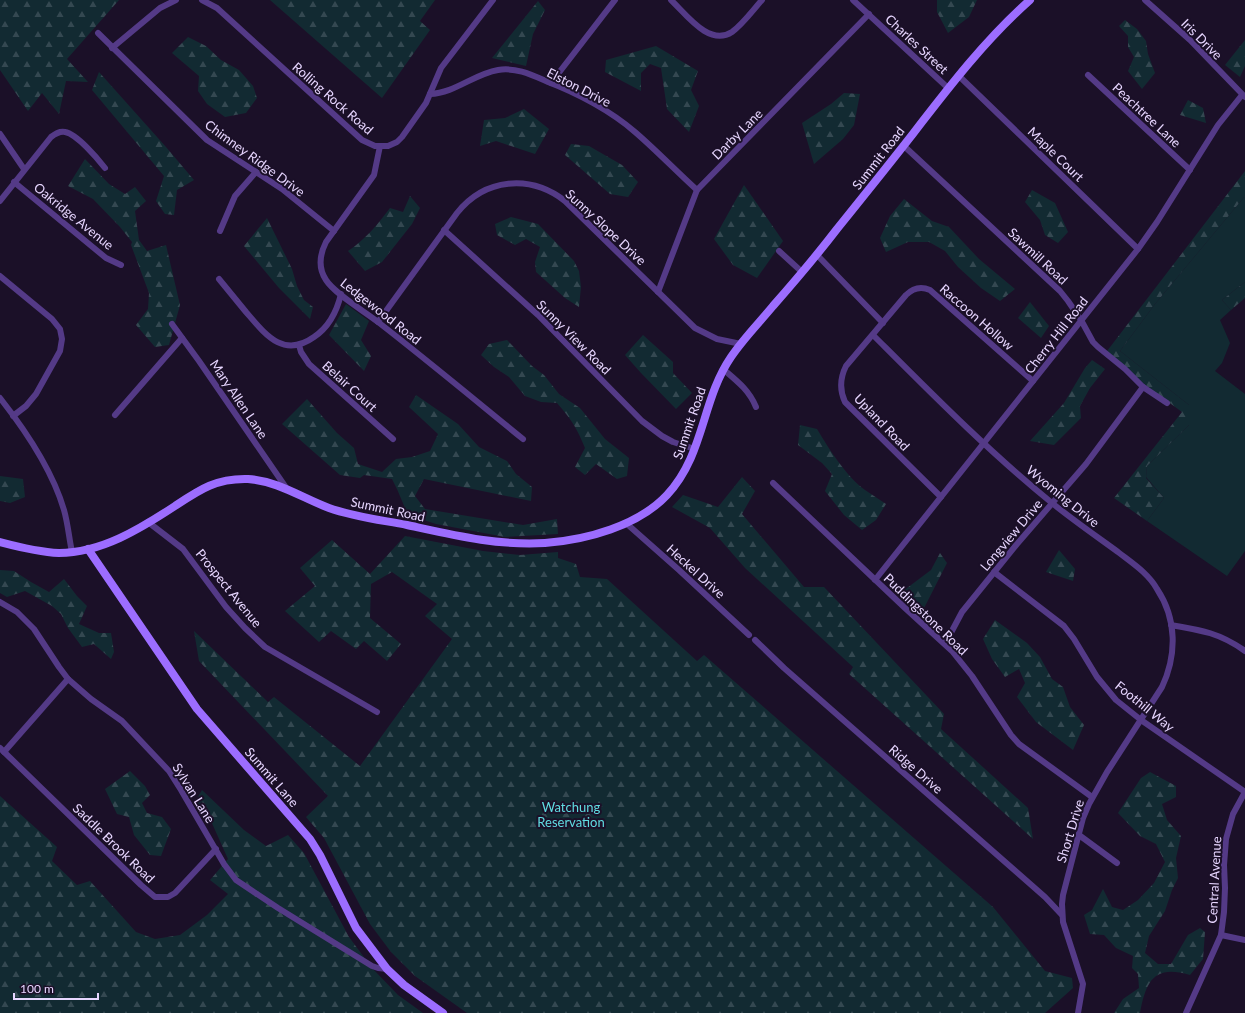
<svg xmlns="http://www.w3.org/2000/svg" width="1245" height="1013" viewBox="0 0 1245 1013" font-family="Lato,sans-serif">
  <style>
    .green { fill: #122a32 }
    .forest { fill: url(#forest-firs) }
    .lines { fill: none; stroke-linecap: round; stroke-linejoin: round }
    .street { stroke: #543a87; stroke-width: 6 }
    .secondary { stroke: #9c6dff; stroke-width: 8 }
    .labels { text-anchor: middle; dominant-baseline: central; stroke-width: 4; stroke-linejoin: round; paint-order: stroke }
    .street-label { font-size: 13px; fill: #e7d6ff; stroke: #1b1028 }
    .park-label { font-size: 13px; fill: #60dbe1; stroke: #1b1028 }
  </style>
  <defs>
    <pattern id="forest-firs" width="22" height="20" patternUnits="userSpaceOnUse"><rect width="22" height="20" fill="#122a32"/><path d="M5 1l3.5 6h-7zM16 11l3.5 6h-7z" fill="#344851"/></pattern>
  </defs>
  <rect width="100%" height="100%" fill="#1b1028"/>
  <polygon class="green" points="1245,196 1245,282 1222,300 1231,310 1220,320 1230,343 1222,363 1215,371 1245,394 1245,551 1227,576 1147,521 1164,498 1146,477 1147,466 1189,425 1189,405 1120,351 1155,304"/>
  <g class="forest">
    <polygon points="0,0 119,0 67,59 88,82 66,81 59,114 42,93 28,111 0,70"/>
    <polygon points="270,0 435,0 420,21 430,30 382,98"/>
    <polygon points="937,0 977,0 969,17 948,33 937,12"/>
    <polygon points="538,1 545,10 533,34 526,66 492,58"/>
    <polygon points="1125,20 1137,29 1146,41 1148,54 1155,73 1142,89 1128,71 1134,57 1128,47 1128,36 1119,26"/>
    <polygon points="188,37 206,46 221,60 239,70 253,86 257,98 246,113 225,117 207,104 198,91 199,76 172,53"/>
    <polygon points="1245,40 1245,66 1240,77 1225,65"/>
    <polygon points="656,46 698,71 691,90 699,106 689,132 667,109 661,68 650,64 641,73 641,91 605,72 606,60"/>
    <polygon points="99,72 166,147 194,180 177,190 174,215 165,214 156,201 164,176 92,90"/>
    <polygon points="844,93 860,94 854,125 843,139 814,164 802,123 831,104"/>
    <polygon points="1188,100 1203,108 1206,123 1180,115"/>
    <polygon points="524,109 549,129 535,154 496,141 480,146 484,120 505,118"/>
    <polygon points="571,144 589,146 622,165 638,182 628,197 610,194 565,155"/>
    <polygon points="85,159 109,184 125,194 135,187 146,201 135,211 139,240 147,251 166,245 180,305 169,345 155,347 136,325 148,309 149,293 131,245 132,242 120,227 93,199 68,186"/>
    <polygon points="1245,171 1245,196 1155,304 1120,351 1189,405 1189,425 1147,466 1146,478 1164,498 1147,521 1114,498 1182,412 1104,355"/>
    <polygon points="744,185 783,241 757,278 733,265 714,239"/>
    <polygon points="1032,190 1055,203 1068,232 1058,243 1045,235 1040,220 1025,202"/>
    <path d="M410 196 420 208 412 224 382 262 365 271 348 251C366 239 377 225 390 208L403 212Z"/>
    <polygon points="904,199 932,221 949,227 979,259 1015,289 1000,301 981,288 958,267 945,251 929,242 908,242 886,252 880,238 890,216"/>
    <polygon points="511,217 538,224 574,261 579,271 581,287 579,307 565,298 536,272 535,262 540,247 526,239 515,245 497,235 495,224"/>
    <polygon points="267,218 292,269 297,286 304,300 313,307 310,319 279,288 244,246"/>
    <polygon points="1245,282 1245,298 1231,310 1222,300"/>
    <polygon points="1030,302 1049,326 1041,338 1018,318"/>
    <polygon points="346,304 369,321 361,340 371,356 364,371 329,335"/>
    <polygon points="643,335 673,362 673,373 692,393 676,409 641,373 625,355"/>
    <path d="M507 340 532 366 544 375 559 394 580 408 605 439 629 458 627 476 617 479 596 464 585 475 575 467 585 448C577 428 571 419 557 403L541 402 525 396 509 377 494 367 481 355 489 344Z"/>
    <polygon points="1092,360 1105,369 1090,388 1080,406 1081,418 1054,445 1030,441 1064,403 1085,368"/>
    <polygon points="416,395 458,424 479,447 507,461 516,474 532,487 531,501 424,479 415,496 425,509 523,525 557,519 558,534 505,537 436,524 408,515 397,489 392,479 364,475 360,478 340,475 282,424 307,399 337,433 354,448 358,464 382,472 396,459 412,457 430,451 438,434 409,407"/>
    <path d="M800 425 817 429C829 449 846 476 865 490 872 495 879 499 886 504L876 520 862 530 844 515 825 491 832 474 822 463 798 445Z"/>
    <polygon points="0,476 23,479 25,497 10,503 0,501"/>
    <polygon points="742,477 755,491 742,514 804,587 824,587 944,714 941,729 1028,808 1033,839 849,674 853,667 745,568 710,528 672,507 683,495 718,507"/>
    <polygon points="405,536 483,551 520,555 558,552 558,558 576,564 580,577 607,579 697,661 704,655 993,907 1045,971 1072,978 1073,988 1045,1013 467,1013 415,976 391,952 370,924 324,838 306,817 328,796 199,661 194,631 268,702 274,697 360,766 452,639 425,616 437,604 392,572 371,584 370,618 401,644 387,661 364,641 356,649 331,631 319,642 285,611 315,586 300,568 332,540 370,574"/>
    <polygon points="1059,550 1075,569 1073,581 1046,572"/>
    <polygon points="940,553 947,563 921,614 899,594 931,570"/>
    <polygon points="0,570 14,571 31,582 49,592 64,579 77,596 87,606 79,624 99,633 111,633 114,652 111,659 94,644 82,647 68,628 61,614 52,606 25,591 7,597 0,593"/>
    <polygon points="995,620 1027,643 1040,657 1052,679 1063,687 1070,707 1084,725 1073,750 1036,722 1017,697 1025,683 1019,669 1005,677 992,659 983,639"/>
    <polygon points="130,771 145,786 150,795 142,803 147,813 162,817 171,829 161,856 150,855 134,835 129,817 117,814 105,789"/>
    <path d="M1150 772 1176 786V797L1162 804 1167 820 1181 836 1176 858 1178 878 1172 890 1165 911 1149 936 1145 953 1158 964H1171L1188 935 1200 928 1205 932 1203 959 1190 975C1154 964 1146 981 1140 1013H1114L1123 999 1139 988 1138 974 1132 968 1133 956 1116 948 1104 935 1090 934 1084 915 1092 910 1103 889 1112 907 1123 910 1138 900 1154 883 1165 862 1156 844 1140 836 1118 813 1141 778Z"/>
    <polygon points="202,790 244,830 266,846 288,835 304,853 349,937 372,968 398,995 423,1013 0,1013 0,796 57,847 52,861 77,885 90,881 136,932 155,939 180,935 207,915 228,894 210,880 228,859 211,821 195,802"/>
  </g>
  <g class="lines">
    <g class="street">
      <polyline points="202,0 217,8 362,140 375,146 388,146 397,142 402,137 426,103 441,68 493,0"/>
      <path d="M671 0C686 14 709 47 732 32 743 24 753 10 762 0"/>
      <polyline points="853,0 948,88"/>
      <polyline points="1145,0 1190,40 1245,97"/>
      <polyline points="98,33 207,140 282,189 334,231"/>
      <polyline points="112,48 160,8 176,0"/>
      <polyline points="1088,75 1190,170"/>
      <polyline points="959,76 1138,249"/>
      <polyline points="551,83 615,0"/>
      <path d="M430 94C455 93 474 74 498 70 516 67 532 75 548 82 577 93 611 111 635 132 656 150 676 171 697 190"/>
      <polyline points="0,134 24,169"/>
      <path d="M380 146 374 175 326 242C320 254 318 268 326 280 335 294 364 311 378 322 427 360 475 400 523 439"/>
      <polyline points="904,146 1060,291 1068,301 1081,320 1093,342 1098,347 1125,369 1143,387 1167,403"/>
      <polyline points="14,182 106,258 121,265"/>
      <path d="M0 201 51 137C55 134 59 131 65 132 77 134 98 159 105 168"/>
      <polyline points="444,230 538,315 642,421 662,436 673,442 695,449"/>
      <polyline points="220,231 235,196 256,172"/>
      <polyline points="779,251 802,272"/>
      <polyline points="817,255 883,323"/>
      <polyline points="0,276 52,319 60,329 62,339 60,351 36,394 26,406 13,416"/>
      <path d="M219 279C228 290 237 301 246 312 265 334 283 359 314 337 329 327 337 311 341 294"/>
      <polyline points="658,292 697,190 869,14"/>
      <path d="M378 322 457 213C485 178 530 174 565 201L695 328 717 339 741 344"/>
      <polyline points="172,324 199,361 287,489"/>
      <path d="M873 335C931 393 988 451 1052 503 1073 520 1096 536 1118 552 1132 563 1148 573 1157 589 1177 619 1177 655 1162 687L1107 772 1089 804 1083 818 1063 895 1062 904 1063 922 1083 984 1078 1013"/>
      <polyline points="299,345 301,352 309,364 393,439"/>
      <path d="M723 369C737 381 749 390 756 407"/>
      <path d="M0 398C26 431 52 469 64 510 68 524 69 538 72 552"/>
      <polyline points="115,415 182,338"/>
      <polyline points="773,483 905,608 952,651 972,676 1011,735 1019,744 1092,797"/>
      <path d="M941 497 845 402C839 389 840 378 846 366L906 295C913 288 921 286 930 290L1033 381"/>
      <polyline points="148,522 183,549 226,607 245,628 265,647 377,712"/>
      <polyline points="627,524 679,570 749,635"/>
      <polyline points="994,572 1064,626 1074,639 1097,677 1116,700 1141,720 1245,792"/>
      <polyline points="875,580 1138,249 1157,222 1218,125 1242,95"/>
      <polyline points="0,602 17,612 34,629 59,667 68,679 91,699 122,721 169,771 181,790 224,864 236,880 278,908 372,966 378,968 387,969"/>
      <path d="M1171 625C1201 630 1220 633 1245 651"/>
      <polyline points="755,640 784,668 1045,897 1062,915"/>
      <polyline points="945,644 962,612 1017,544 1086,464 1143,387"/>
      <polyline points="0,748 141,885 155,897 168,897 175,893 216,849"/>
      <polyline points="4,752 68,679"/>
      <polyline points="1079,835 1117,863"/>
      <polyline points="1221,935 1245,940"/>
      <polyline points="1186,1013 1221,935 1224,912 1225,888 1224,865 1226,839 1233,814 1245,792"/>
    </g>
    <g class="secondary">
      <path d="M0 542C19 547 39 552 59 553 101 553 140 529 175 506 199 490 216 478 248 479 278 481 302 498 329 508 354 517 381 520 407 525 453 535 498 546 545 543 586 540 638 526 667 495 705 454 701 401 731 357 743 339 759 323 773 306 795 281 817 255 837 229 862 198 887 167 912 135 949 87 985 40 1030 0"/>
      <polyline points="88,549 197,709 310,839 320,855 356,928 387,969 404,985 443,1013"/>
    </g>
  </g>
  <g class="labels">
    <g class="street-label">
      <text transform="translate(1202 39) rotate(45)">Iris Drive</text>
      <text transform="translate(917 44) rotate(43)">Charles Street</text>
      <text transform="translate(579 87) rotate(27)">Elston Drive</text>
      <text transform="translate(333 98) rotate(41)">Rolling Rock Road</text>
      <text transform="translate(1147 115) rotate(43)">Peachtree Lane</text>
      <text transform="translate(737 134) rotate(-45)">Darby Lane</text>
      <text transform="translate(1056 154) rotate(44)">Maple Court</text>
      <text transform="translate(255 158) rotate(36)">Chimney Ridge Drive</text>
      <text transform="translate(878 158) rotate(-52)">Summit Road</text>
      <text transform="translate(74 216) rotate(39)">Oakridge Avenue</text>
      <text transform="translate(606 227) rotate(43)">Sunny Slope Drive</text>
      <text transform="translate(1038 256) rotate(43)">Sawmill Road</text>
      <text transform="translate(381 311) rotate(38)">Ledgewood Road</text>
      <text transform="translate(977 317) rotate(41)">Raccoon Hollow</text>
      <text transform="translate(1056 335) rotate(-52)">Cherry Hill Road</text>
      <text transform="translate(574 337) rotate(45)">Sunny View Road</text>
      <text transform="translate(350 386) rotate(42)">Belair Court</text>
      <text transform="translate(239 399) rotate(56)">Mary Allen Lane</text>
      <text transform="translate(882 422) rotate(46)">Upland Road</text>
      <text transform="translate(689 423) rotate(-71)">Summit Road</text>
      <text transform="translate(1063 496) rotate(39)">Wyoming Drive</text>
      <text transform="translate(388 509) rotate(12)">Summit Road</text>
      <text transform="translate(1011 535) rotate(-50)">Longview Drive</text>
      <text transform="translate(696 571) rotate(42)">Heckel Drive</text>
      <text transform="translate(229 588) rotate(51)">Prospect Avenue</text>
      <text transform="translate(926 614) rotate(44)">Puddingstone Road</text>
      <text transform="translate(1145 706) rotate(39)">Foothill Way</text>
      <text transform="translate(916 769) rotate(41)">Ridge Drive</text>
      <text transform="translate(272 777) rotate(49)">Summit Lane</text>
      <text transform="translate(194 793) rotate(58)">Sylvan Lane</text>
      <text transform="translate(1070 831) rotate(-73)">Short Drive</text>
      <text transform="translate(114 843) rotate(44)">Saddle Brook Road</text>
      <text transform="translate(1214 880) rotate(-87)">Central Avenue</text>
    </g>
    <g class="park-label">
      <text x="571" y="807">Watchung<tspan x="571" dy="15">Reservation</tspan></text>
    </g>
  </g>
  <path d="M14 993v6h84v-6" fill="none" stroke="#e7d6ff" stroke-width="2"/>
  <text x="20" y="993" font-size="12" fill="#e7d6ff" stroke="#1b1028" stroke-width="3" paint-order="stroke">100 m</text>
</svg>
